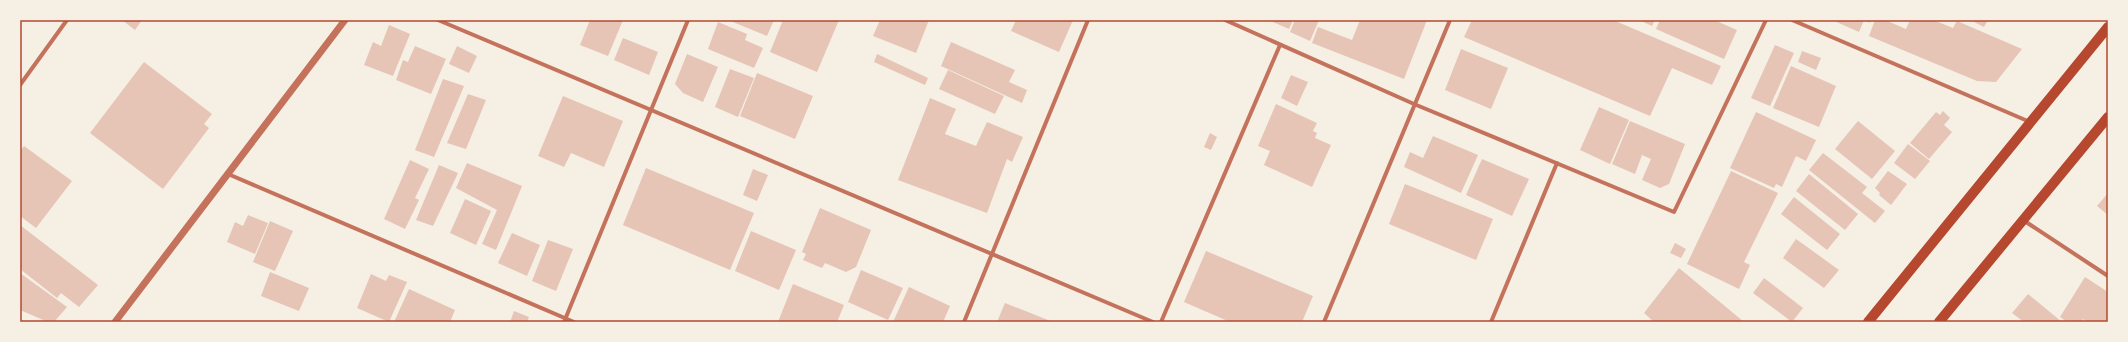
<svg xmlns="http://www.w3.org/2000/svg" width="2128" height="342" viewBox="0 0 2128 342" font-family="'IBM Plex Sans',sans-serif">
  <style>
    .building { fill: #e6c5b7 }
    .lines { fill: none; stroke-linecap: round; stroke-linejoin: round }
    .minor { stroke: #c5725c; stroke-width: 4 }
    .tertiary { stroke: #c5725c; stroke-width: 7 }
    .primary { stroke: #b5482f; stroke-width: 10 }
    .neatline { fill: none; stroke: #b5482f; stroke-width: 1.5 }
  </style>
  <rect width="100%" height="100%" fill="#f6efe4"/>
  <g class="building">
    <polygon points="122,20 142,20 135,30"/>
    <polygon points="590,20 623,20 608,56 580,45"/>
    <polygon points="728,20 774,20 767,36"/>
    <polygon points="783,20 839,20 817,72 770,52"/>
    <polygon points="880,20 929,20 916,53 873,36"/>
    <polygon points="1016,20 1073,20 1059,52 1011,31"/>
    <polygon points="1268,20 1293,20 1289,29"/>
    <polygon points="1295,20 1319,20 1310,41 1290,32"/>
    <polygon points="1360,20 1427,20 1404,79 1312,43 1318,27 1352,40"/>
    <polygon points="1472,20 1613,20 1721,66 1712,85 1672,68 1650,116 1464,37"/>
    <polygon points="1639,20 1655,20 1652,26"/>
    <polygon points="1660,20 1714,20 1737,30 1724,59 1656,29"/>
    <polygon points="1832,20 1871,20 1870,23 1864,20 1859,32"/>
    <polygon points="1875,20 1885,20 1906,29 1910,20 1933,20 1953,28 1957,21 2022,49 1996,82 1977,81 1869,36"/>
    <polygon points="1970,20 1988,20 1984,27"/>
    <polygon points="718,22 747,34 745,40 763,48 754,68 708,49"/>
    <polygon points="389,25 410,34 393,76 364,65 373,42 381,46"/>
    <polygon points="623,38 658,52 649,75 614,60"/>
    <polygon points="951,42 1015,70 1009,82 1027,90 1022,103 941,66"/>
    <polygon points="1775,45 1794,53 1770,106 1751,98"/>
    <polygon points="415,46 446,59 431,94 396,80 403,60 408,62"/>
    <polygon points="457,46 477,56 469,73 449,64"/>
    <polygon points="1461,49 1508,68 1491,109 1445,90"/>
    <polygon points="1802,51 1821,58 1816,70 1798,62"/>
    <polygon points="687,54 718,67 703,102 683,93 675,84"/>
    <polygon points="877,54 928,78 925,85 874,62"/>
    <polygon points="144,62 212,114 204,124 209,128 163,189 90,133"/>
    <polygon points="1791,66 1836,86 1819,127 1773,108"/>
    <polygon points="730,69 754,78 738,117 715,107"/>
    <polygon points="948,70 1004,96 995,114 939,89"/>
    <polygon points="757,73 813,96 795,139 740,116"/>
    <polygon points="1291,75 1308,82 1297,106 1281,98"/>
    <polygon points="443,79 464,86 434,157 415,150"/>
    <polygon points="468,94 486,100 466,149 447,143"/>
    <polygon points="563,96 623,121 604,167 571,153 564,167 538,156"/>
    <polygon points="930,98 956,109 945,134 976,146 987,122 1023,137 1012,162 1007,159 987,213 898,180"/>
    <polygon points="1276,104 1317,123 1313,131 1317,133 1315,138 1331,145 1312,187 1264,165 1270,151 1258,146"/>
    <polygon points="1599,107 1629,120 1610,164 1580,150"/>
    <polygon points="1943,111 1950,118 1944,125 1952,132 1929,159 1910,143 1936,112 1940,115"/>
    <polygon points="1756,112 1816,140 1806,161 1796,156 1782,187 1776,184 1774,188 1730,168"/>
    <polygon points="1630,121 1685,144 1669,184 1660,188 1642,180 1651,159 1642,155 1635,174 1612,164"/>
    <polygon points="1858,121 1895,151 1872,179 1835,149"/>
    <polygon points="1210,133 1217,137 1211,150 1204,147"/>
    <polygon points="1433,136 1478,155 1461,193 1404,167 1410,152 1423,158"/>
    <polygon points="1908,144 1930,161 1915,179 1894,163"/>
    <polygon points="24,146 72,181 36,228 20,216 20,151"/>
    <polygon points="1823,153 1867,187 1862,193 1885,211 1875,223 1809,170"/>
    <polygon points="1482,159 1529,179 1512,216 1466,195"/>
    <polygon points="410,160 429,169 415,198 419,200 405,229 384,219"/>
    <polygon points="467,163 522,186 496,250 482,244 497,210 456,188"/>
    <polygon points="439,165 458,173 433,226 416,220"/>
    <polygon points="646,168 754,213 730,270 623,225"/>
    <polygon points="753,169 768,175 757,201 743,195"/>
    <polygon points="1731,171 1778,193 1744,262 1750,265 1739,289 1687,264"/>
    <polygon points="1888,171 1907,184 1891,205 1879,195 1880,193 1875,188"/>
    <polygon points="1809,174 1858,214 1845,230 1796,191"/>
    <polygon points="1405,184 1493,219 1476,260 1389,224"/>
    <polygon points="2108,193 2108,215 2097,206"/>
    <polygon points="1794,197 1840,234 1827,250 1781,214"/>
    <polygon points="465,199 491,211 476,245 450,233"/>
    <polygon points="820,208 871,230 856,267 846,272 825,263 822,268 803,260 806,254 802,252"/>
    <polygon points="248,215 268,223 255,254 227,242 235,222 243,226"/>
    <polygon points="270,221 293,231 275,271 253,262"/>
    <polygon points="20,225 98,285 79,307 61,293 57,298 20,269"/>
    <polygon points="751,231 796,250 779,290 735,271"/>
    <polygon points="512,233 540,245 527,276 498,263"/>
    <polygon points="1796,239 1839,270 1824,288 1783,258"/>
    <polygon points="548,240 573,249 556,291 532,281"/>
    <polygon points="1675,243 1686,249 1681,258 1670,253"/>
    <polygon points="1206,251 1313,296 1302,322 1230,322 1184,302"/>
    <polygon points="1679,268 1744,322 1654,322 1644,313"/>
    <polygon points="861,270 903,288 888,320 848,302"/>
    <polygon points="270,272 309,288 299,311 261,296"/>
    <polygon points="20,273 67,307 54,322 48,322 20,310"/>
    <polygon points="371,274 386,281 389,275 407,282 389,322 357,308"/>
    <polygon points="2085,277 2108,292 2108,322 2087,322 2083,319 2081,322 2067,322 2060,317"/>
    <polygon points="1764,278 1803,308 1792,322 1753,293"/>
    <polygon points="793,284 844,305 837,322 778,322"/>
    <polygon points="909,287 950,306 943,322 893,322"/>
    <polygon points="409,289 455,310 450,322 394,322"/>
    <polygon points="2028,294 2062,322 2024,322 2012,313"/>
    <polygon points="1005,303 1053,322 997,322"/>
    <polygon points="514,311 529,317 527,322 510,322"/>
  </g>
  <g class="lines">
    <g class="minor">
      <polyline points="438,20 1153,322"/>
      <polyline points="1225,20 1414,104 1674,212 1766,20"/>
      <polyline points="1792,20 2030,122"/>
      <polyline points="20,85 67,20"/>
      <polyline points="228,174 574,322"/>
      <polyline points="2023,220 2108,276"/>
      <polyline points="564,322 688,20"/>
      <polyline points="964,322 1088,20"/>
      <polyline points="1161,322 1280,45"/>
      <polyline points="1324,322 1450,20"/>
      <polyline points="1491,322 1557,163"/>
    </g>
    <polyline class="tertiary" points="115,322 345,20"/>
    <g class="primary">
      <polyline points="1868,322 2108,27"/>
      <polyline points="1939,322 2108,117"/>
    </g>
  </g>
  <rect width="2128" height="342" fill="none" stroke="#f6efe4" stroke-width="42"/>
  <rect x="21" y="21" width="2086" height="300" class="neatline"/>
</svg>
